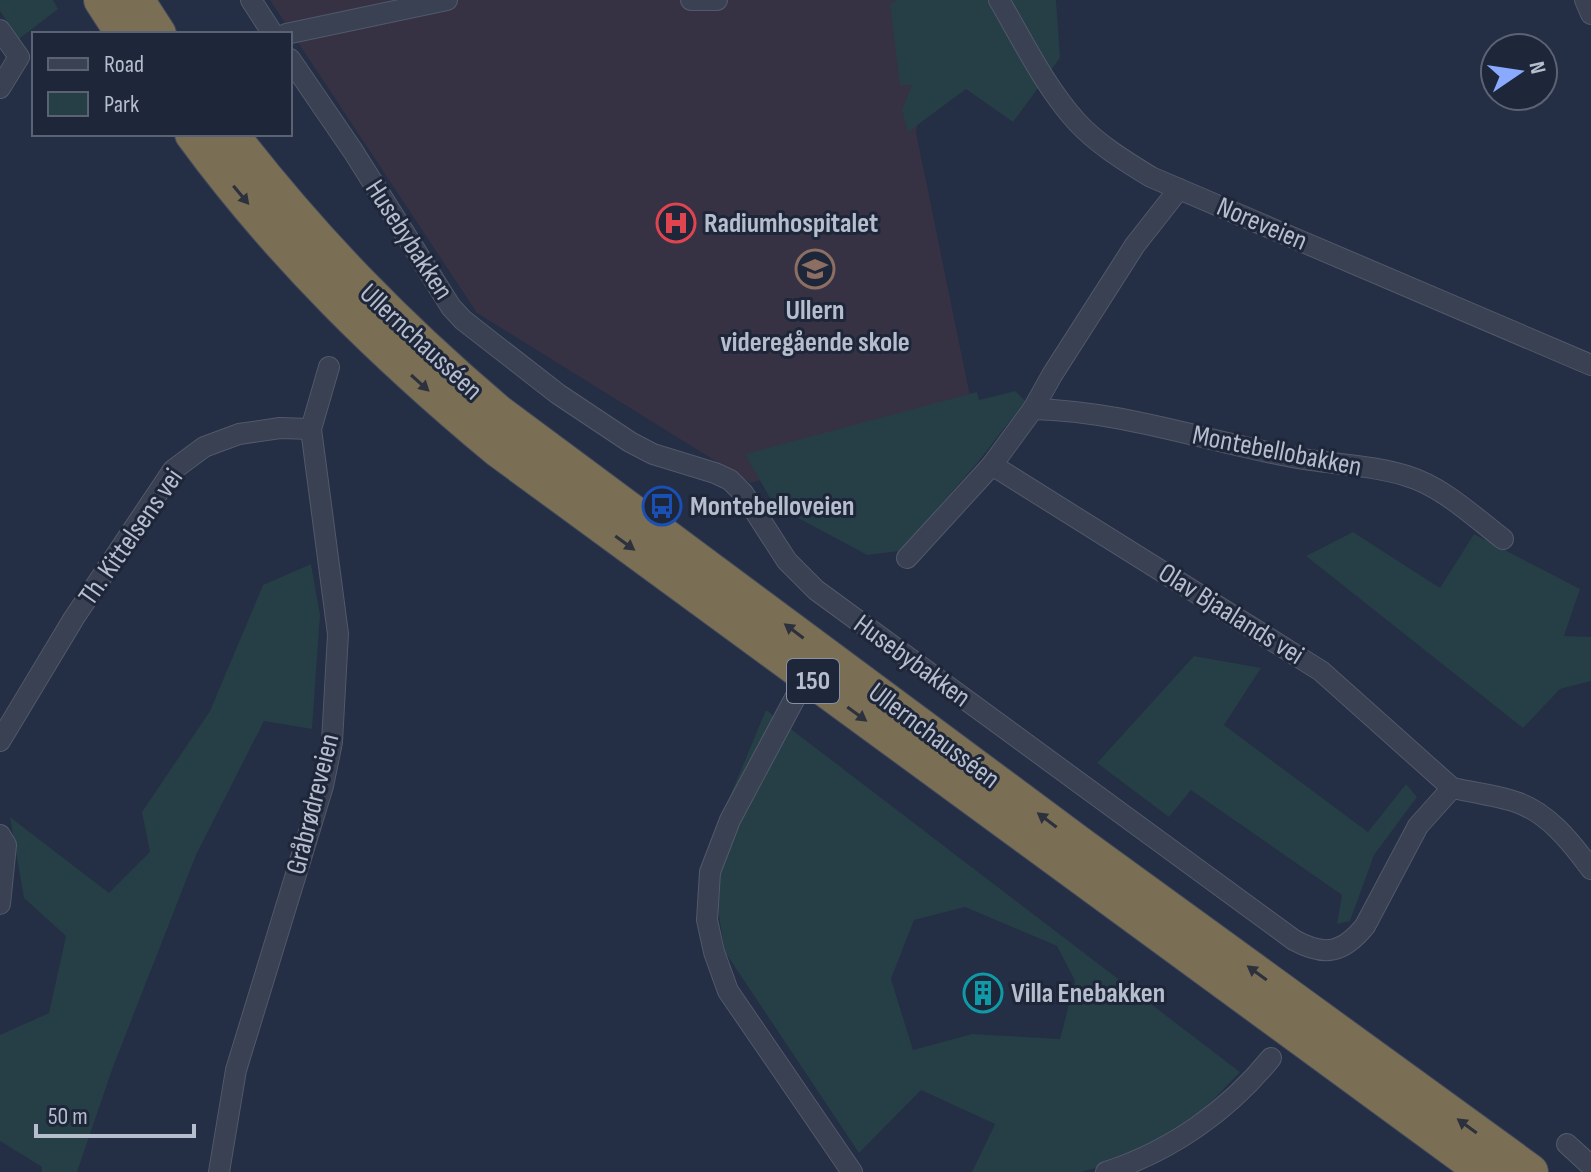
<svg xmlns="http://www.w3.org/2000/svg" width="1591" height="1172" viewBox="0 0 1591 1172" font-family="'Sofia Sans Condensed',sans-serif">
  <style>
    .medical { fill: #363244 }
    .green { fill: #263e45; fill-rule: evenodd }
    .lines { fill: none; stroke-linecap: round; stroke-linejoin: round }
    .street-casing { stroke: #51596b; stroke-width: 22 }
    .highway-casing { stroke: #41495b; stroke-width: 38 }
    .street { stroke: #394153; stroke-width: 20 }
    .highway { stroke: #7a6f55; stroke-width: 36 }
    .oneway { fill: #2c313d }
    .labels { text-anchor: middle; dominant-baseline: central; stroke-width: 6; stroke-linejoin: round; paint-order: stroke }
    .shield { fill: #1e2639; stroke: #8890a1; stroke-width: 2 }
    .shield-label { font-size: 26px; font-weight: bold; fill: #b6bdcd }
    .poi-label { font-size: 28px; font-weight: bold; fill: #b6bdcd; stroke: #1e2639; text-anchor: start }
    .street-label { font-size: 28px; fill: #b6bdcd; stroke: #1e2639 }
  </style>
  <rect width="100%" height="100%" fill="#242e44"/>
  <polygon class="medical" points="270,0 938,0 916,132 973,411 751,483 477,313"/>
  <g class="green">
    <polygon points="0,0 53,0 58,9 19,39 0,11"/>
    <polygon points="899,0 1056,0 1060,58 1013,122 966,89 908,132 902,110 912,85 900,85 890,3"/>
    <polygon points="1015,391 1025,401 979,461 900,551 867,555 774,505 745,454 977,392 979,400"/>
    <polygon points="1353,532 1440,588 1474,534 1580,589 1564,636 1591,637 1591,681 1560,689 1523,728 1306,556"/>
    <polygon points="311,564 320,615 312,729 264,721 196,855 113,1067 77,1172 42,1172 42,1167 0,1141 0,1035 49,1013 66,936 24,898 10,817 109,893 150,852 142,812 210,711 263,585"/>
    <polygon points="1194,656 1261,668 1224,725 1368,832 1406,784 1417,797 1374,855 1350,921 1337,924 1342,895 1191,790 1169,817 1097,763"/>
    <path d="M766 710 1240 1072 1193 1121 1104 1166 1080 1172H972L995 1124 921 1090 859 1153 725 952 713 880 720 820ZM965 907 1057 946 1075 981 1060 1039 972 1034 913 1050 891 979 914 920Z"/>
  </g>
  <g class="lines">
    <defs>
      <g id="street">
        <polyline points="251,0 273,34"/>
        <polyline points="691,0 717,0"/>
        <path d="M999 0C1023 41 1044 85 1076 121 1097 144 1125 161 1151 177L1591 365"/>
        <polyline points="1585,0 1591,14"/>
        <polyline points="0,30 19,57 0,88"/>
        <polyline points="286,34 447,0"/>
        <path d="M290 59 353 151 451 307 463 320 558 394 630 442 653 454 715 473 730 480 743 493 787 561 816 590 1294 940C1325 957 1343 953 1365 926L1418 826 1452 788C1472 792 1493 795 1513 801 1547 811 1571 842 1591 869"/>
        <path d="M1033 409C1122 411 1205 441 1292 457 1327 464 1374 465 1407 476 1443 487 1473 516 1503 539"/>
        <polyline points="992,465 1321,671 1452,788"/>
        <polyline points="907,558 992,465 1033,409 1052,375 1135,245 1179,189"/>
        <polyline points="795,698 730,820 710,872 707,920 714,952 728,991 852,1172"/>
        <polyline points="0,741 74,618 173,470 204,447 239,434 280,428 311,429"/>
        <polyline points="0,835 6,845 0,904"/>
        <polyline points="1567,1144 1591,1166"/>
        <polyline points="219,1172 236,1070 323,786 332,742 338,634 311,429 329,367"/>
        <path d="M1106 1172C1171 1151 1228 1111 1271 1058"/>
      </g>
      <g id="highway">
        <polyline points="102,0 124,34"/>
        <polyline points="136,0 158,34"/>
        <path d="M193 134C280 253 385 355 498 449L1485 1172"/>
        <path d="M230 134C312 240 396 326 497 412L1084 848 1530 1172"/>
      </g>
    </defs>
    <use href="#street" class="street-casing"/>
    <use href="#highway" class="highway-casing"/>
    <use href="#street" class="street"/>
    <use href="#highway" class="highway"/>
  </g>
  <defs><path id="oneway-solid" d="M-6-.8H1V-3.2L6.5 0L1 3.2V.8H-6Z" transform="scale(2)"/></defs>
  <g class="oneway">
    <use href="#oneway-solid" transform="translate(241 195) rotate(50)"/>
    <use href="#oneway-solid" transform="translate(420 383) rotate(42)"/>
    <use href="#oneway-solid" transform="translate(625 543) rotate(36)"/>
    <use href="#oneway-solid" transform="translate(794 631) rotate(-143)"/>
    <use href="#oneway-solid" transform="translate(857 714) rotate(36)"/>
    <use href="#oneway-solid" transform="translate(1047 820) rotate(-143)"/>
    <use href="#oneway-solid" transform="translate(1257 973) rotate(-144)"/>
    <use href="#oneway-solid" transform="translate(1467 1126) rotate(-144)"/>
  </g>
  <defs>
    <symbol id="hospital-ring" viewBox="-11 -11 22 22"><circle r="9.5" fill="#1e2639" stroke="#e0444e" stroke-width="1.5"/><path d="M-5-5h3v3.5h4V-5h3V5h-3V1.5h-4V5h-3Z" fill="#e0444e"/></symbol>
    <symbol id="school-ring" viewBox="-11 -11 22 22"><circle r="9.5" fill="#1e2639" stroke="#8d6e63" stroke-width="1.5"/><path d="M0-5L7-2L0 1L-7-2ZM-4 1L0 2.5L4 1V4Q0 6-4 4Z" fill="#8d6e63"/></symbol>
    <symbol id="bus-ring" viewBox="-11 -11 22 22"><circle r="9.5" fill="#1e2639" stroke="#1a4fb4" stroke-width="1.5"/><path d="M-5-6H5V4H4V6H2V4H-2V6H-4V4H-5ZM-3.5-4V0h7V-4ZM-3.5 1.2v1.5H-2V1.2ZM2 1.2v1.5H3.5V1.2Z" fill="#1a4fb4"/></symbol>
    <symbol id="building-ring" viewBox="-11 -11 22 22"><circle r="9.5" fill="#1e2639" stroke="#0f9aa8" stroke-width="1.5"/><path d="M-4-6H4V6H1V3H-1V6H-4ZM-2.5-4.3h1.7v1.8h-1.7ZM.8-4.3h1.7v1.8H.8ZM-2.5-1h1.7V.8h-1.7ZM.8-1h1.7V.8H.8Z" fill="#0f9aa8"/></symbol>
  </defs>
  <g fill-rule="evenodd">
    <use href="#hospital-ring" x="654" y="201" width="44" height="44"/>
    <use href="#school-ring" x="793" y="247" width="44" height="44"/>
    <use href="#bus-ring" x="640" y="484" width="44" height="44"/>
    <use href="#building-ring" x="961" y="971" width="44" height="44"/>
  </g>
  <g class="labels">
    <rect class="shield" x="787" y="659" width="52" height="44" rx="6"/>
    <g class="shield-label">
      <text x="813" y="681">150</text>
    </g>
    <g class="poi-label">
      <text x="704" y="223">Radiumhospitalet</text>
      <text x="815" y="310" text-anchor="middle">Ullern<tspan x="815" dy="32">videregående skole</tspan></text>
      <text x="690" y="506">Montebelloveien</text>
      <text x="1011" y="993">Villa Enebakken</text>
    </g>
    <g class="street-label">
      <text transform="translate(1262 224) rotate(23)">Noreveien</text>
      <text transform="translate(409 240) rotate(57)">Husebybakken</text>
      <text transform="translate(421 342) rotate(43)">Ullernchausséen</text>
      <text transform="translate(1277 451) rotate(11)">Montebellobakken</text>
      <text transform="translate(131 537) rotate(-55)">Th. Kittelsens vei</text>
      <text transform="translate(1231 614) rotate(32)">Olav Bjaalands vei</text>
      <text transform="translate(912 661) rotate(36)">Husebybakken</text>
      <text transform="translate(934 736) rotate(37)">Ullernchausséen</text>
      <text transform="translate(313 804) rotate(-76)">Gråbrødreveien</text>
    </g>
  </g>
  <rect x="32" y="32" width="260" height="104" fill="#1e2639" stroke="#5b6274" stroke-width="2"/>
  <rect x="48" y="58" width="40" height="12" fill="#394153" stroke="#5b6274" stroke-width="2"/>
  <text x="104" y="72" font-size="24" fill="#b6bdcd">Road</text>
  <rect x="48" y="92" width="40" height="24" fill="#263e45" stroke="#5b6274" stroke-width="2"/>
  <text x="104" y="112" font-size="24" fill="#b6bdcd">Park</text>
  <g transform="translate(1519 72) rotate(77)"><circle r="38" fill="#1e2639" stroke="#5b6274" stroke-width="2"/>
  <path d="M0-6L14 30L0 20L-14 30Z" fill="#89aaff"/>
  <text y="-12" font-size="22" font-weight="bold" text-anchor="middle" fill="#b6bdcd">N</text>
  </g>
  <path d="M36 1124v12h158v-12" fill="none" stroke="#b6bdcd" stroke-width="4"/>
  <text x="48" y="1124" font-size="24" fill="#b6bdcd" stroke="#1e2639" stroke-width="6" paint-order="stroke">50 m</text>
</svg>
